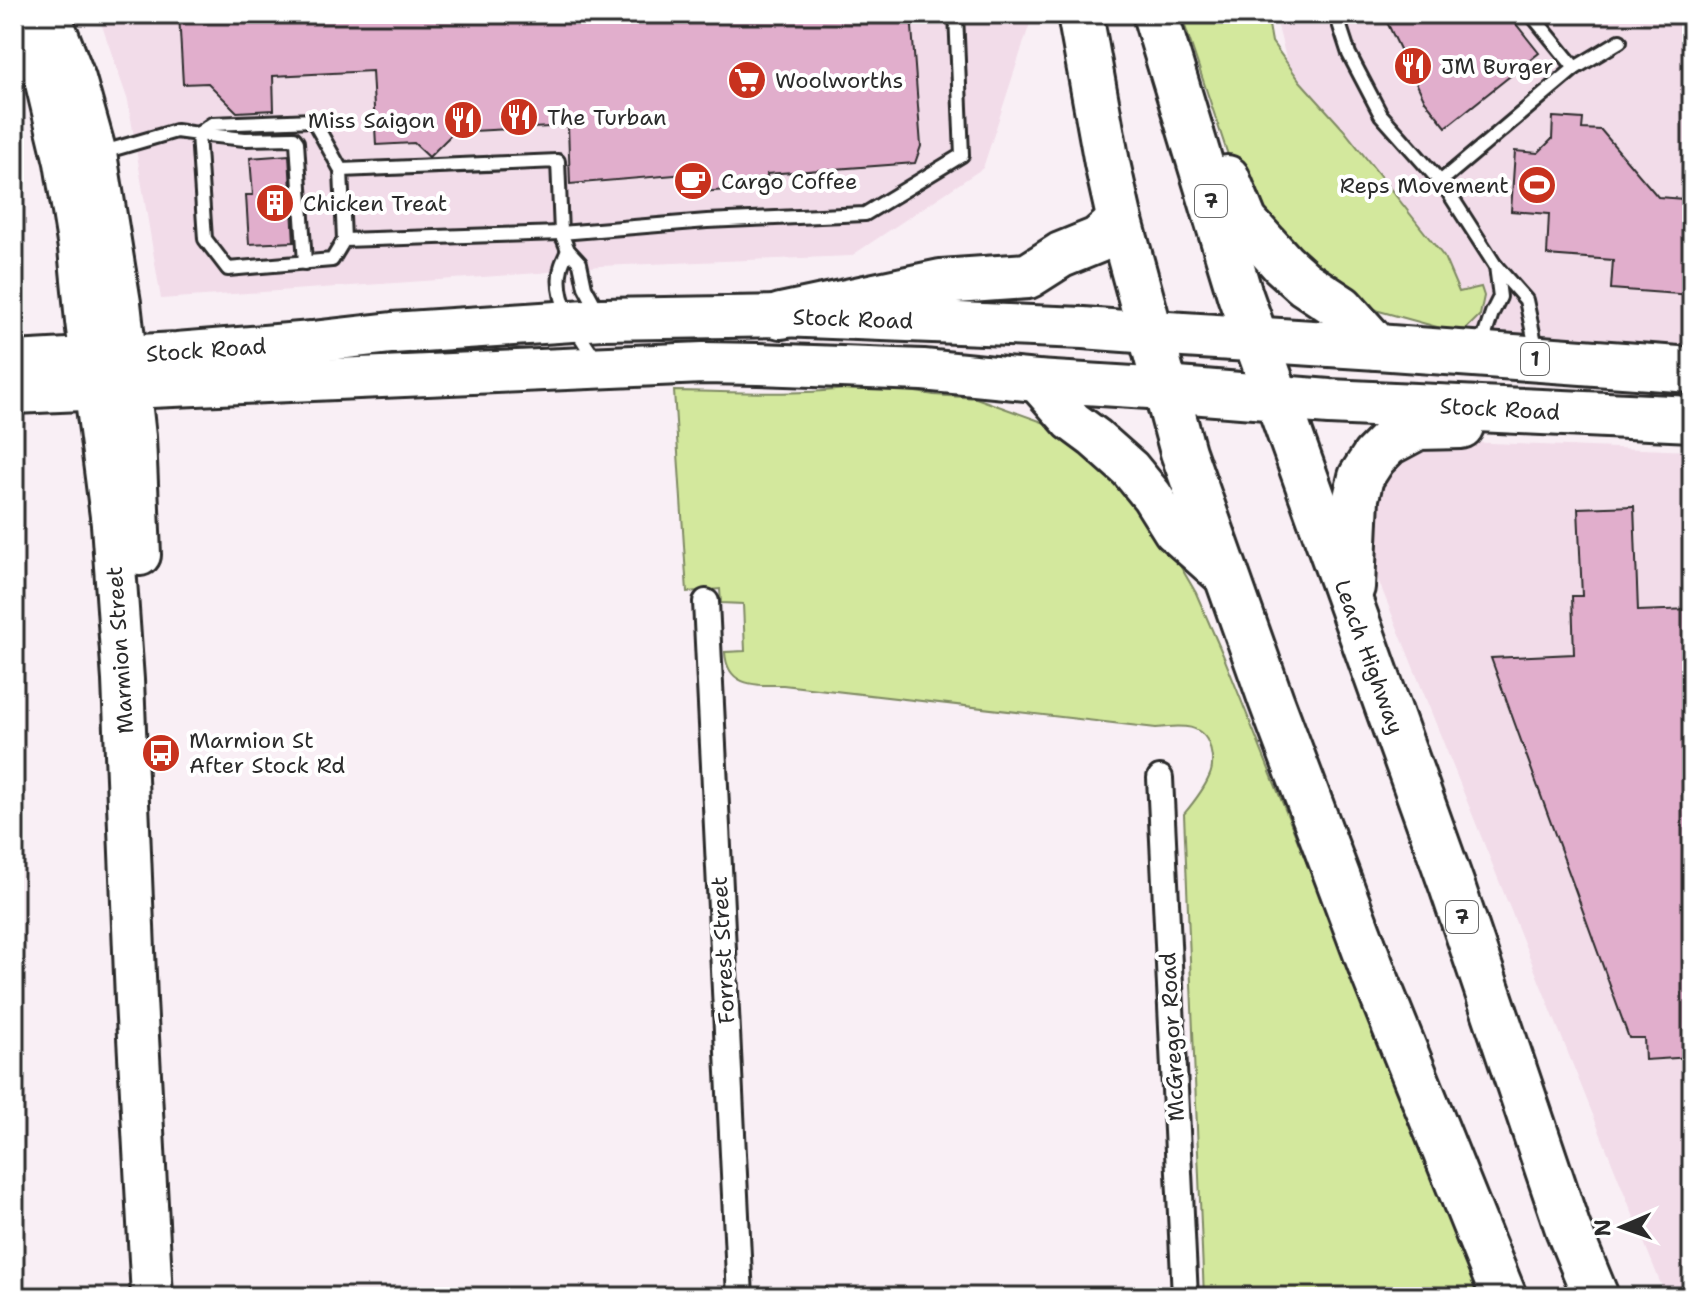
<svg xmlns="http://www.w3.org/2000/svg" width="1706" height="1311" viewBox="0 0 1706 1311" font-family="'Shantell Sans',sans-serif">
  <style>
    .built { fill: #f2dce9 }
    .green { fill: #d3e89d; stroke: #7f8a64; stroke-width: 2 }
    .building { fill: #e1aecc; stroke: #2b2b2b; stroke-width: 2 }
    .lines { fill: none; stroke-linecap: round; stroke-linejoin: round }
    .lane-casing { stroke: #2b2b2b; stroke-width: 18 }
    .street-casing { stroke: #2b2b2b; stroke-width: 30 }
    .primary-casing { stroke: #2b2b2b; stroke-width: 46 }
    .highway-casing { stroke: #2b2b2b; stroke-width: 50 }
    .lane { stroke: #fff; stroke-width: 12 }
    .street { stroke: #fff; stroke-width: 24 }
    .primary { stroke: #fff; stroke-width: 40 }
    .highway { stroke: #fff; stroke-width: 44 }
    .labels { text-anchor: middle; dominant-baseline: central; stroke-width: 8; stroke-linejoin: round; paint-order: stroke }
    .shield { fill: #fff; stroke: #6b6b6b; stroke-width: 2 }
    .shield-label { font-size: 20px; font-weight: bold; fill: #2b2b2b }
    .poi-label { font-size: 22px; fill: #2b2b2b; stroke: #fff; text-anchor: start }
    .street-label { font-size: 22px; fill: #2b2b2b; stroke: #fff }
  </style>
  <rect width="100%" height="100%" fill="#f9eff5"/>
  <filter id="ink" filterUnits="userSpaceOnUse"><feTurbulence type="fractalNoise" baseFrequency=".0125" numOctaves="2"/><feDisplacementMap in="SourceGraphic" scale="16" xChannelSelector="R" yChannelSelector="G"/><feConvolveMatrix kernelMatrix="1 2 1 2 8 2 1 2 1" color-interpolation-filters="sRGB"/></filter>
  <g filter="url(#ink)">
    <g class="built">
      <polygon points="98,14 1033,14 983,168 851,256 600,266 539,273 161,299 128,101"/>
      <polygon points="1275,14 1692,14 1692,347 1451,330 1453,292 1292,83"/>
      <polygon points="1440,441 1692,451 1692,1297 1666,1297 1373,567 1370,538 1380,481 1391,467 1425,446"/>
    </g>
    <g class="green">
      <polygon points="1181,14 1267,14 1272,42 1300,81 1343,129 1444,257 1459,292 1481,287 1484,296 1480,315 1466,329 1448,330 1379,311 1333,288 1282,243 1230,161"/>
      <path d="M872 385 934 395 976 398 1048 424 1105 461 1141 499 1196 593 1223 655 1481 1297H1204L1184 814C1193 803 1203 791 1209 777 1213 769 1213 761 1211 752 1206 722 1180 725 1156 728L783 685C756 685 727 688 725 652L745 651 743 604 721 603 720 589 687 592 674 391C740 392 807 397 872 385Z"/>
    </g>
    <g class="building">
      <polygon points="179,14 911,14 921,146 915,163 767,174 768,187 687,193 686,174 570,184 568,126 454,132 429,157 414,143 376,145 372,71 273,76 274,110 237,112 208,83 183,84"/>
      <polygon points="1383,14 1508,14 1539,53 1446,127 1425,101"/>
      <polygon points="1553,117 1583,119 1582,129 1601,130 1658,197 1684,199 1682,215 1692,216 1692,295 1611,289 1613,260 1547,255 1549,214 1511,211 1515,151 1538,153 1552,139"/>
      <polygon points="289,155 294,242 249,244 246,195 253,195 250,158"/>
      <polygon points="1634,506 1638,611 1692,609 1692,1057 1645,1060 1644,1038 1629,1038 1491,658 1574,654 1572,596 1582,596 1578,508"/>
    </g>
    <g class="lines">
      <defs>
        <g id="lane">
          <polyline points="1336,14 1349,54 1381,115 1445,187 1495,265 1526,300 1537,352"/>
          <polyline points="1575,68 1620,41"/>
          <polyline points="198,134 245,139 294,138 297,142 305,263"/>
          <polyline points="198,134 212,124 313,120 341,170"/>
          <polyline points="100,153 176,131 198,134 205,239 228,269 332,260 344,240 561,233 707,221 865,214 962,155 956,14"/>
          <polyline points="1440,182 1575,68 1531,14"/>
          <polyline points="344,240 341,170 558,161 561,233 568,250 580,263 585,287 599,313"/>
          <path d="M568 250C566 256 562 262 561 268 553 301 579 335 596 360"/>
          <polyline points="1481,347 1492,313 1500,297 1496,266"/>
        </g>
        <g id="street">
          <polyline points="706,602 740,1297"/>
          <polyline points="1160,778 1185,1297"/>
        </g>
        <g id="primary">
          <polyline points="17,14 42,66 65,162 79,248 86,321 112,524 123,680 136,1000 152,1297"/>
          <polyline points="55,28 75,79 96,154 120,303 135,437 140,555"/>
          <polyline points="14,362 177,353 312,342 392,333 602,319 781,316 1083,328 1151,333"/>
          <polyline points="1037,381 1072,421 1095,438 1130,469 1152,496 1174,531 1229,580"/>
          <polyline points="14,393 703,363 758,364 923,370 1037,381 1165,389"/>
        </g>
        <g id="highway">
          <polyline points="1080,14 1107,163 1120,221 1183,452 1271,700 1375,977 1504,1297"/>
          <polyline points="1155,14 1240,295 1452,886 1568,1229 1596,1297"/>
          <polyline points="1227,178 1245,222 1283,264 1304,283 1342,308 1377,347"/>
          <polyline points="781,316 941,282 1028,276 1061,255 1098,240 1120,221"/>
          <polyline points="1151,333 1377,347 1692,370"/>
          <polyline points="1165,389 1329,402 1692,419"/>
          <polyline points="1352,587 1356,498 1361,477 1374,457 1388,443 1418,427 1461,426"/>
        </g>
      </defs>
      <use href="#lane" class="lane-casing"/>
      <use href="#street" class="street-casing"/>
      <use href="#primary" class="primary-casing"/>
      <use href="#highway" class="highway-casing"/>
      <use href="#lane" class="lane"/>
      <use href="#street" class="street"/>
      <use href="#primary" class="primary"/>
      <use href="#highway" class="highway"/>
    </g>
  </g>
  <defs>
    <symbol id="restaurant-disc" viewBox="-11 -11 22 22"><circle r="9.5" fill="#c8321e" stroke="#fff"/><path d="M-5-6h1v4h1v-4h1v4h1v-4h1v5L-1.5 .5V6h-2V.5L-5-1ZM5-6V6H3V1.5H1.5Q1.5-4 5-6Z" fill="#fff"/></symbol>
    <symbol id="supermarket-disc" viewBox="-11 -11 22 22"><circle r="9.5" fill="#c8321e" stroke="#fff"/><path d="M-6-5.5h2.5l.6 2H6L4.5 2H-2.5L-4.4-4H-6ZM-1.5 3.2a1.3 1.3 0 1 0 .1 0ZM3 3.2a1.3 1.3 0 1 0 .1 0Z" fill="#fff"/></symbol>
    <symbol id="cafe-disc" viewBox="-11 -11 22 22"><circle r="9.5" fill="#c8321e" stroke="#fff"/><path d="M-5.5-4.5H6V0H3Q3 3.5 0 3.5H-2.5Q-5.5 3.5-5.5 0ZM3-3.2v2h1.7v-2ZM-6 4.5H4V6H-6Z" fill="#fff"/></symbol>
    <symbol id="stadium-disc" viewBox="-11 -11 22 22"><circle r="9.5" fill="#c8321e" stroke="#fff"/><path d="M0-5a6.5 5 0 1 0 0 10a6.5 5 0 1 0 0-10ZM-3.5-1.8h7v3.6h-7Z" fill="#fff"/></symbol>
    <symbol id="building-disc" viewBox="-11 -11 22 22"><circle r="9.5" fill="#c8321e" stroke="#fff"/><path d="M-4-6H4V6H1V3H-1V6H-4ZM-2.5-4.3h1.7v1.8h-1.7ZM.8-4.3h1.7v1.8H.8ZM-2.5-1h1.7V.8h-1.7ZM.8-1h1.7V.8H.8Z" fill="#fff"/></symbol>
    <symbol id="bus-disc" viewBox="-11 -11 22 22"><circle r="9.5" fill="#c8321e" stroke="#fff"/><path d="M-5-6H5V4H4V6H2V4H-2V6H-4V4H-5ZM-3.5-4V0h7V-4ZM-3.5 1.2v1.5H-2V1.2ZM2 1.2v1.5H3.5V1.2Z" fill="#fff"/></symbol>
  </defs>
  <g fill-rule="evenodd">
    <use href="#restaurant-disc" x="1391" y="44" width="44" height="44"/>
    <use href="#supermarket-disc" x="725" y="58" width="44" height="44"/>
    <use href="#restaurant-disc" x="497" y="95" width="44" height="44"/>
    <use href="#restaurant-disc" x="441" y="98" width="44" height="44"/>
    <use href="#cafe-disc" x="671" y="159" width="44" height="44"/>
    <use href="#stadium-disc" x="1515" y="163" width="44" height="44"/>
    <use href="#building-disc" x="253" y="181" width="44" height="44"/>
    <use href="#bus-disc" x="139" y="731" width="44" height="44"/>
  </g>
  <g class="labels">
    <g class="shield">
      <rect x="1195" y="185" width="32" height="32" rx="6"/>
      <rect x="1521" y="343" width="28" height="32" rx="6"/>
      <rect x="1446" y="901" width="32" height="32" rx="6"/>
    </g>
    <g class="shield-label">
      <text x="1211" y="201">7</text>
      <text x="1535" y="359">1</text>
      <text x="1462" y="917">7</text>
    </g>
    <g class="poi-label">
      <text x="1441" y="66">JM Burger</text>
      <text x="775" y="80">Woolworths</text>
      <text x="547" y="117">The Turban</text>
      <text x="435" y="120" text-anchor="end">Miss Saigon</text>
      <text x="721" y="181">Cargo Coffee</text>
      <text x="1509" y="185" text-anchor="end">Reps Movement</text>
      <text x="303" y="203">Chicken Treat</text>
      <text x="189" y="740">Marmion St<tspan x="189" dy="25">After Stock Rd</tspan></text>
    </g>
    <g class="street-label">
      <text transform="translate(853 319) rotate(2)">Stock Road</text>
      <text transform="translate(206 350) rotate(-4)">Stock Road</text>
      <text transform="translate(1500 409) rotate(3)">Stock Road</text>
      <text transform="translate(120 650) rotate(-94)">Marmion Street</text>
      <text transform="translate(1369 657) rotate(70)">Leach Highway</text>
      <text transform="translate(723 950) rotate(-93)">Forrest Street</text>
      <text transform="translate(1172 1037) rotate(-93)">McGregor Road</text>
    </g>
  </g>
  <rect width="1706" height="1311" fill="none" stroke="#fff" stroke-width="48"/>
  <rect x="24" y="24" width="1658" height="1263" fill="none" stroke="#2b2b2b" stroke-width="3" filter="url(#ink)"/>
  <g transform="translate(1622 1227) rotate(268)" stroke="#ffffff" stroke-width="6" paint-order="stroke">
  <path d="M0-6L14 30L0 20L-14 30Z" fill="#2b2b2b"/>
  <text y="-12" font-size="22" font-weight="bold" text-anchor="middle" fill="#2b2b2b">N</text>
  </g>
</svg>
